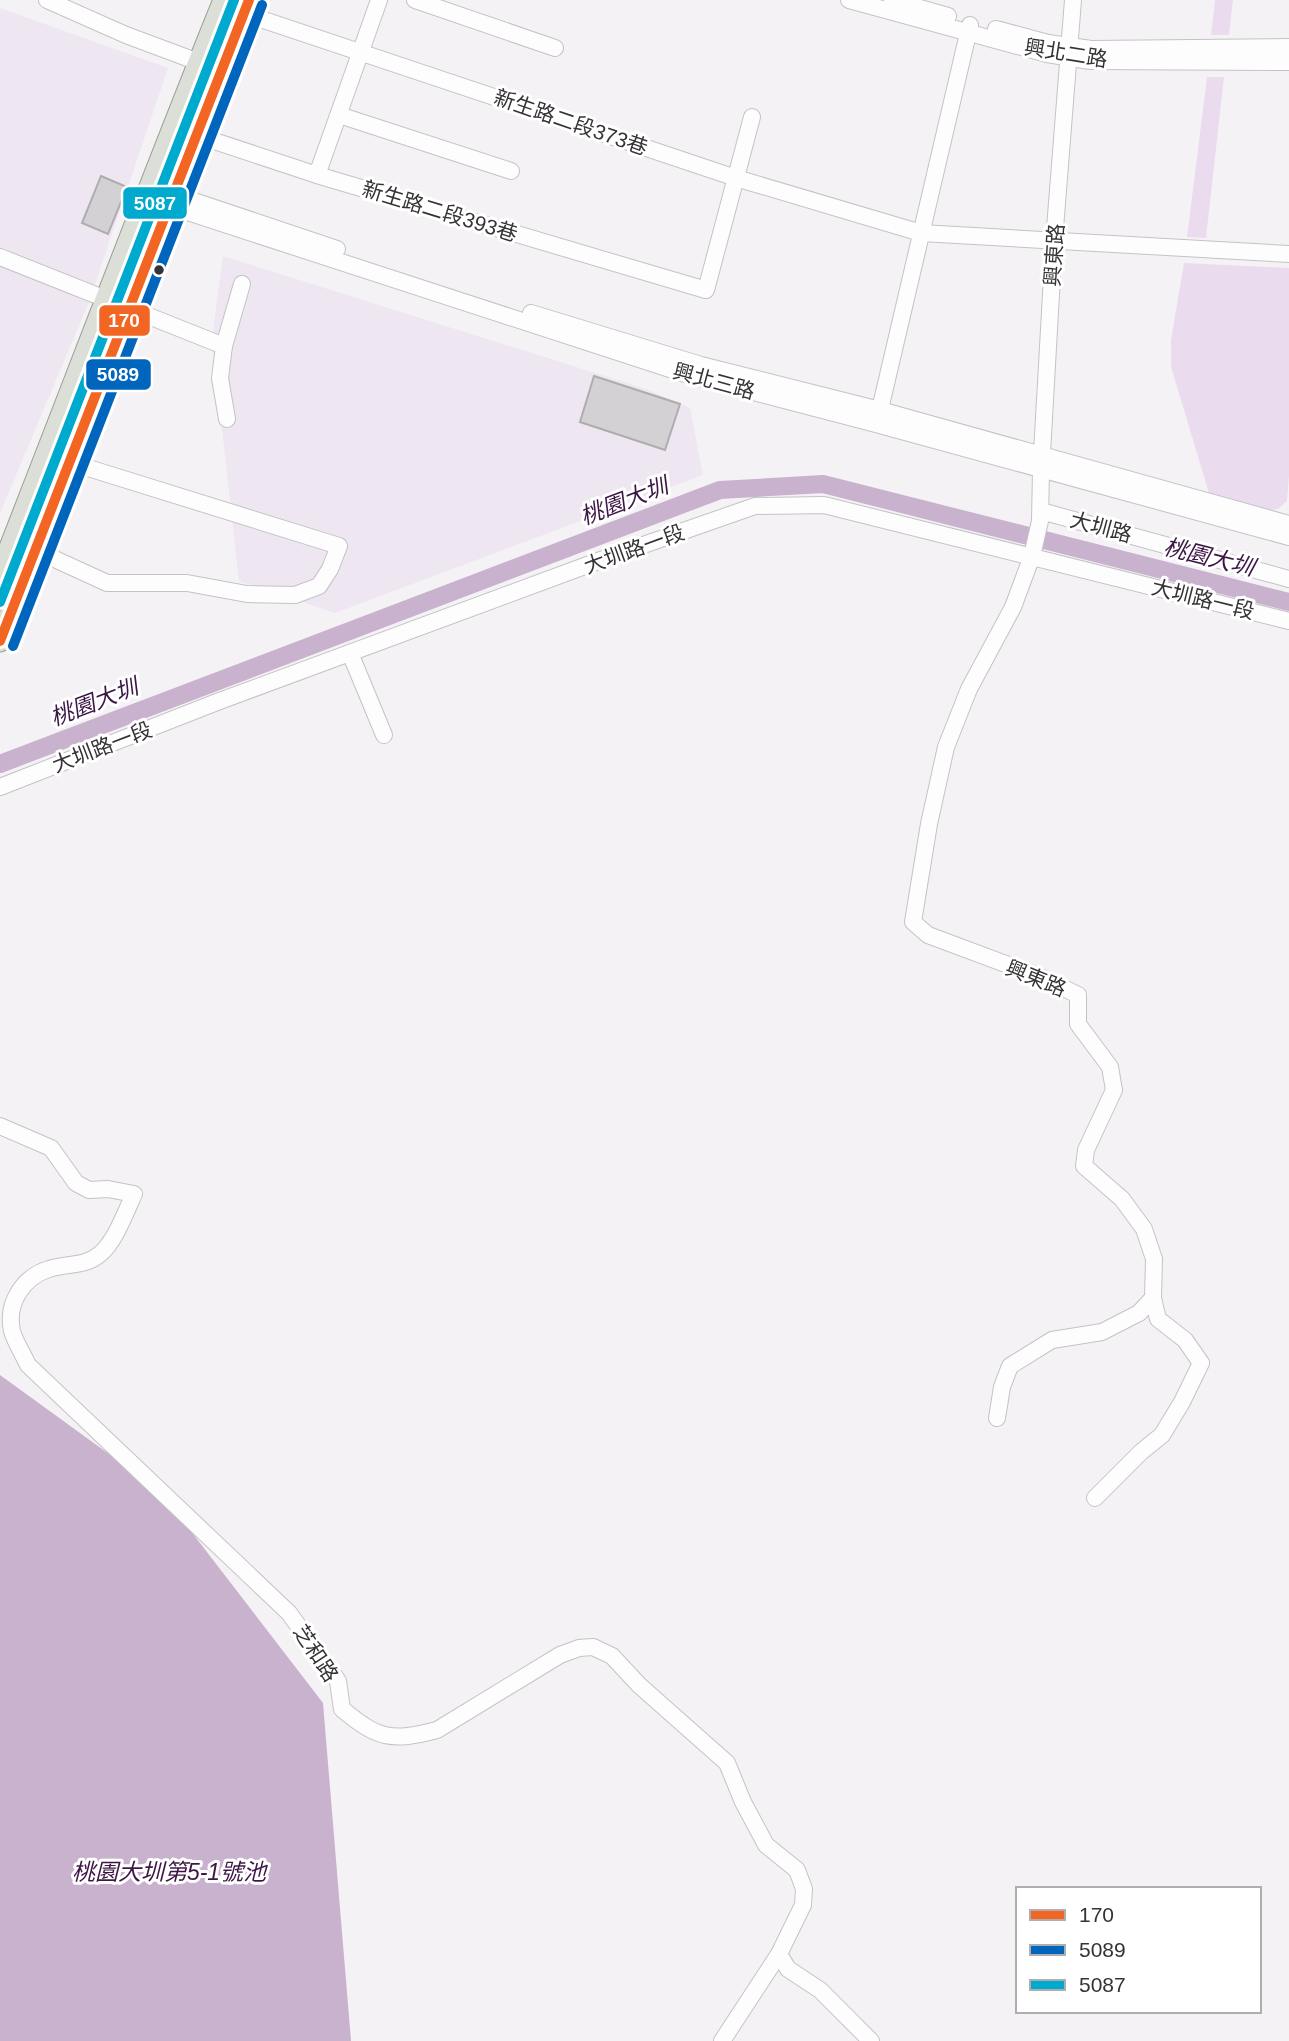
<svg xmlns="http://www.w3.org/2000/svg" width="1289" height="2041" viewBox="0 0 1289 2041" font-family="Arial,'Noto Sans TC',sans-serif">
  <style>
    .built { fill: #eee6f0 }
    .green { fill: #ebdbef }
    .water { fill: #c8b2cd }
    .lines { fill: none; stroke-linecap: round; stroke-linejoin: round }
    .canal { stroke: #c8b2cd; stroke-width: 18 }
    .building { fill: #d3d1d4; stroke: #afacb0; stroke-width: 2 }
    .minor-casing { stroke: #c5c2c6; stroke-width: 18 }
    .major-casing { stroke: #989e90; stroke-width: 23 }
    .minor { stroke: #fefdfe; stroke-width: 16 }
    .major { stroke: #dbdfd7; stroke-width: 21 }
    .bus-1-casing { stroke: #fff; stroke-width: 16 }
    .bus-2-casing { stroke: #fff; stroke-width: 16 }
    .bus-3-casing { stroke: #fff; stroke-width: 16 }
    .bus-1 { stroke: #f26522; stroke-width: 10 }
    .bus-2 { stroke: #0065bd; stroke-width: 10 }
    .bus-3 { stroke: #00a9ce; stroke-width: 10 }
    .bus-dot { fill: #363336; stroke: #fff; stroke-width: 2.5 }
    .labels { text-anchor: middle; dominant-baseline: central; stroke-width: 6; stroke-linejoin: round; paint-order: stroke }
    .street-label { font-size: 21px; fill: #363336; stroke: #fff }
    .water-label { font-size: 23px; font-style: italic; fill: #3c1645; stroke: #fff }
    .line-badge { stroke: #fff; stroke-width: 2.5 }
    .badge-label { font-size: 19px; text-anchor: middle; font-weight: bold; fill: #fff }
  </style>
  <rect width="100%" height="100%" fill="#f5f2f6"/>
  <g class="built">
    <polygon points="0,8 168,68 89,302 0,513"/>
    <polygon points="223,256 646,389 690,408 703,475 335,613 239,581 212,339"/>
  </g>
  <g class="green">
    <polygon points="1215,0 1233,0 1229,35 1211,35"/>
    <polygon points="1207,77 1224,77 1206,238 1187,237"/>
    <polygon points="1184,263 1289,268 1289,475 1287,501 1278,509 1269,510 1209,493 1171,367 1171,340"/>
  </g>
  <polygon class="water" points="0,1375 160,1491 323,1703 351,2041 0,2041"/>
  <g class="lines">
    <polyline class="canal" points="0,764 720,490 823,484 1289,602"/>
  </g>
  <g class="building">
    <polygon points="101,176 127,187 108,234 82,223"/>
    <polygon points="594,376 680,404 665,450 580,422"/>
  </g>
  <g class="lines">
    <defs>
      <g id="minor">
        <polyline points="47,0 126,35 209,66"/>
        <polyline points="415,0 555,48"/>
        <polyline points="849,0 1047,54 1090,61 1289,62"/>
        <polyline points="892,0 948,16"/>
        <polyline points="1073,0 1054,241 1041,471 1040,521 1032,556 1013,607 969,689 946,747 929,824 913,922 928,935 1043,978 1078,995 1078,1024 1110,1067 1114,1090 1086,1150 1084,1166 1122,1199 1144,1229 1154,1259 1153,1298 1158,1319 1185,1340 1201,1363 1182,1402 1162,1435 1141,1452 1095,1498"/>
        <polyline points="222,6 736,178 921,233 1289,254"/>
        <polyline points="996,29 1048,43 1091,49 1289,47"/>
        <polyline points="339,115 511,171"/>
        <polyline points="175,128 317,175 706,290 752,117"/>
        <polyline points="317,175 379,0"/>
        <polyline points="149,194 169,206 688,375 876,424 1289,537"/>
        <polyline points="165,194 173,194 337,249"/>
        <polyline points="0,257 224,346 220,378 227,419"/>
        <polyline points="531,313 701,365 880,410 1289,524"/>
        <polyline points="224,346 242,284"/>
        <polyline points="878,418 970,25"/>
        <polyline points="1041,511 1289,579"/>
        <polyline points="35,550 107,583 187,583 247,594 295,595 319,586 330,569 339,546 69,462"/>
        <polyline points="350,653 384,735"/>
        <polyline points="0,787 217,702 609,557 755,506 824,505 1289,621"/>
        <path d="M0 1126 51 1148 76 1183 89 1190 108 1189 134 1194C126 1211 115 1242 100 1254 85 1267 67 1263 49 1269 23 1277 6 1303 12 1331 15 1342 23 1354 28 1365L289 1613 338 1681 342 1709C378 1739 391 1742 437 1730L560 1655 579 1648 593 1647 612 1656 639 1685 727 1763 743 1802 766 1845 797 1870 804 1889 803 1905 779 1954 722 2041"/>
        <polyline points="997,1418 1002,1387 1010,1366 1052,1340 1102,1332 1139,1313 1153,1298"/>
        <polyline points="779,1954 788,1969 820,1990 871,2041"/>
      </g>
      <g id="major">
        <path d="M0 573C75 382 147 190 224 0"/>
        <polyline points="0,641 249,0"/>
      </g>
    </defs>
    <use href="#minor" class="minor-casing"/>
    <use href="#major" class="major-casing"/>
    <use href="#minor" class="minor"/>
    <use href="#major" class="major"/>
    <defs>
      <polyline id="bus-1" points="0,641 249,0"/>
      <polyline id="bus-2" points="13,646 262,5"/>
      <polyline id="bus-3" points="0,602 234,0"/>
    </defs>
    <use href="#bus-1" class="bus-1-casing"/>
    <use href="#bus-2" class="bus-2-casing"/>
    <use href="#bus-3" class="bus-3-casing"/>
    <use href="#bus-1" class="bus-1"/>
    <use href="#bus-2" class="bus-2"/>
    <use href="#bus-3" class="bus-3"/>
  </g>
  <circle class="bus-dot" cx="159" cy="270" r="6"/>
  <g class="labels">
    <g class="street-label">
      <text transform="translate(1066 53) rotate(9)">興北二路</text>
      <text transform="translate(571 122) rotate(19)">新生路二段373巷</text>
      <text transform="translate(440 211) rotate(17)">新生路二段393巷</text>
      <text transform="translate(1054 255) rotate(-86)">興東路</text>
      <text transform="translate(714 381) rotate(15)">興北三路</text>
      <text transform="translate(1101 527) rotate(15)">大圳路</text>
      <text transform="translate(634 549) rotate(-20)">大圳路一段</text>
      <text transform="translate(1203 599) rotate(14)">大圳路一段</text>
      <text transform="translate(102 747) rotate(-21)">大圳路一段</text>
      <text transform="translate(1036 978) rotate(22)">興東路</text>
      <text transform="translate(316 1653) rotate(57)">芝和路</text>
    </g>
    <g class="water-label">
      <text transform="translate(624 501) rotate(-21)">桃園大圳</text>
      <text transform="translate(1209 557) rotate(14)">桃園大圳</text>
      <text transform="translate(94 702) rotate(-21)">桃園大圳</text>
      <text x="169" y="1872">桃園大圳第5-1號池</text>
    </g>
  </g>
  <g class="line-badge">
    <rect x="122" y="186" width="66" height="34" rx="7" fill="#00a9ce"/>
    <rect x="98" y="304" width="53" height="33" rx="7" fill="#f26522"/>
    <rect x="85" y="358" width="67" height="33" rx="7" fill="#0065bd"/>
  </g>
  <g class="badge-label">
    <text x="155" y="210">5087</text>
    <text x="124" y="327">170</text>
    <text x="118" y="381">5089</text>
  </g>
  <rect x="1016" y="1887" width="245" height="126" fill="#ffffff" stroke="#afadaf" stroke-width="2"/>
  <rect x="1030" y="1910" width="35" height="10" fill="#f26522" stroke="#afadaf" stroke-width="2"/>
  <text x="1079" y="1922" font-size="21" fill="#363336">170</text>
  <rect x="1030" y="1945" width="35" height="10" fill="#0065bd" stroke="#afadaf" stroke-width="2"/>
  <text x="1079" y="1957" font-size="21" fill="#363336">5089</text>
  <rect x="1030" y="1980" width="35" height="10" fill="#00a9ce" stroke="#afadaf" stroke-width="2"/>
  <text x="1079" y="1992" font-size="21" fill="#363336">5087</text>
</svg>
